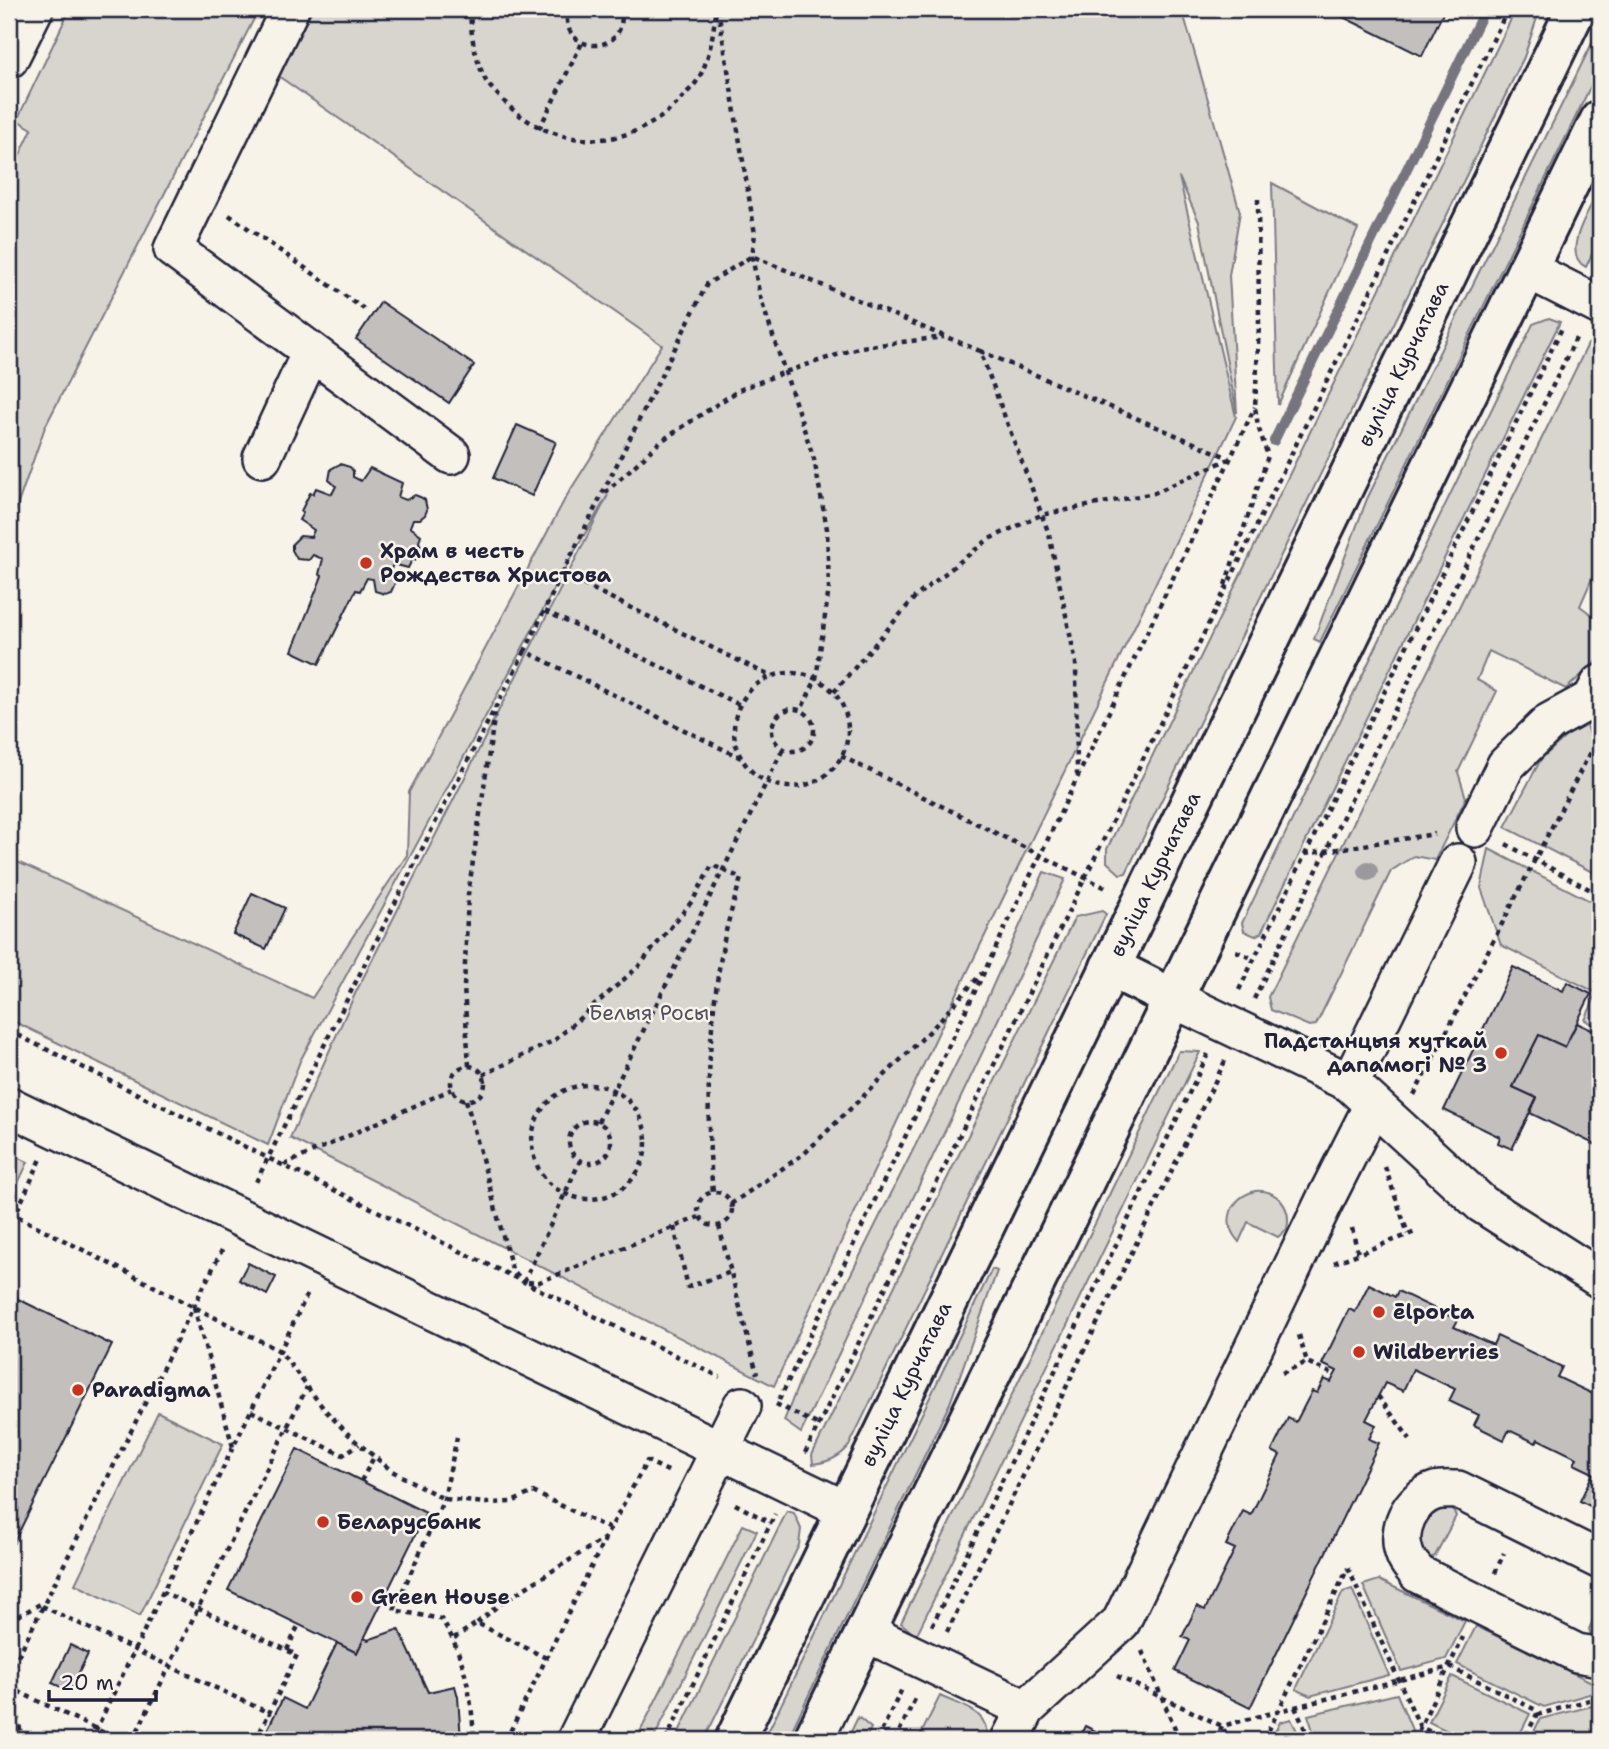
<svg xmlns="http://www.w3.org/2000/svg" width="1609" height="1749" viewBox="0 0 1609 1749" font-family="'Shantell Sans',sans-serif">
  <style>
    .green { fill: #d8d5cf; stroke: #7d7c85; stroke-width: 2 }
    .lines { fill: none; stroke-linecap: round; stroke-linejoin: round }
    .stream { stroke: #76747f; stroke-width: 10 }
    .building { fill: #c2bfbd; stroke: #22223b; stroke-width: 2 }
    .minor-casing { stroke: #22223b; stroke-width: 42 }
    .major-casing { stroke: #22223b; stroke-width: 44 }
    .path { stroke: #22223b; stroke-width: 4.5; stroke-dasharray: 5 5; stroke-linecap: butt }
    .minor { stroke: #f7f3e8; stroke-width: 37 }
    .major { stroke: #f7f3e8; stroke-width: 38 }
    .tree { fill: #9b999d }
    .poi-dot { fill: #c8321e; stroke: #f7f3e8; stroke-width: 2.5 }
    .labels { text-anchor: middle; dominant-baseline: central; stroke-width: 5; stroke-linejoin: round; paint-order: stroke }
    .street-label { font-size: 21px; fill: #22223b; stroke: #f7f3e8 }
    .poi-label { font-size: 21px; font-weight: bold; fill: #22223b; stroke: #f7f3e8; text-anchor: start }
    .park-label { font-size: 21px; fill: #504f60; stroke: #f7f3e8 }
  </style>
  <rect width="100%" height="100%" fill="#f7f3e8"/>
  <filter id="ink" filterUnits="userSpaceOnUse"><feTurbulence type="fractalNoise" baseFrequency=".0143" numOctaves="2"/><feDisplacementMap in="SourceGraphic" scale="14" xChannelSelector="R" yChannelSelector="G"/><feConvolveMatrix kernelMatrix="1 2 1 2 8 2 1 2 1" color-interpolation-filters="sRGB"/></filter>
  <g filter="url(#ink)">
    <g class="green">
      <polygon points="70,9 259,9 45,427 9,529 9,178 32,129 17,120"/>
      <polygon points="313,9 975,9 979,11 986,9 1182,9 1240,212 1229,275 1237,413 1199,222 1179,177 1236,417 948,1012 774,1386 290,1138 355,994 608,495 573,554 300,1061 268,1145 9,1019 9,858 312,998 407,855 409,792 566,497 662,345 274,73"/>
      <polygon points="1516,9 1540,9 1524,57 1126,873 1120,874 1107,862 1107,849"/>
      <polygon points="1600,27 1600,64 1597,73 1320,642 1314,639 1367,499"/>
      <polygon points="1272,183 1358,229 1278,405"/>
      <path d="M1600 189V237L1586 267C1559 254 1591 207 1600 189Z"/>
      <polygon points="1549,318 1560,322 1261,933 1255,936 1244,931 1242,923 1533,324"/>
      <polygon points="1595,340 1600,343 1600,560 1580,606 1600,621 1600,658 1566,689 1489,651 1477,680 1497,691 1458,772 1466,798 1435,860 1414,856 1391,871 1316,1025 1309,1026 1271,1010 1268,997 1588,344"/>
      <polygon points="1585,719 1600,766 1600,876 1505,827 1541,759"/>
      <polygon points="1489,849 1600,906 1600,1028 1585,1020 1597,993 1501,945 1481,888"/>
      <polygon points="1044,872 1065,879 801,1433 784,1421 808,1360 972,1032"/>
      <path d="M1102 911 1106 914 849 1446C839 1458 828 1462 813 1464L812 1455 1075 917Z"/>
      <polygon points="1179,1051 1200,1052 916,1636 901,1623"/>
      <polygon points="9,1153 28,1162 12,1196 9,1194"/>
      <path d="M1255 1191C1277 1189 1292 1207 1287 1229L1278 1237 1248 1222 1239 1242C1221 1223 1230 1198 1255 1191Z"/>
      <polygon points="992,1269 997,1271 950,1403 787,1740 764,1740"/>
      <polygon points="158,1412 223,1444 140,1616 75,1584"/>
      <polygon points="1450,1505 1456,1516 1435,1556 1424,1561 1415,1521 1426,1508"/>
      <polygon points="787,1511 794,1513 801,1529 799,1545 704,1740 675,1740"/>
      <polygon points="743,1525 757,1531 653,1740 636,1740"/>
      <polygon points="1379,1580 1465,1621 1446,1659 1401,1671 1363,1585"/>
      <polygon points="1352,1589 1389,1675 1310,1696 1296,1689 1343,1592"/>
      <polygon points="1600,1605 1600,1642 1593,1641 1589,1629"/>
      <polygon points="1476,1626 1600,1686 1600,1691 1544,1707 1457,1664"/>
      <polygon points="1452,1676 1530,1714 1517,1740 1466,1740 1429,1722"/>
      <polygon points="1397,1694 1412,1730 1407,1740 1316,1740 1308,1715"/>
      <path d="M940 1696C963 1707 989 1710 987 1740H918Z"/>
      <polygon points="1600,1704 1600,1740 1530,1740 1540,1719"/>
      <polygon points="858,1717 871,1728 865,1740 847,1740"/>
      <polygon points="1291,1719 1300,1737 1293,1734 1289,1740 1271,1740 1280,1722"/>
    </g>
    <g class="lines">
      <polyline class="stream" points="1274,441 1485,9"/>
    </g>
    <g class="building">
      <polygon points="1327,9 1445,9 1422,56"/>
      <polygon points="381,302 474,365 449,403 356,339"/>
      <polygon points="517,425 556,442 532,496 493,478"/>
      <polygon points="340,464 350,467 353,471 353,477 361,481 370,468 402,483 398,497 406,500 415,495 420,497 425,500 427,510 425,515 420,519 413,519 410,527 421,535 419,542 421,546 415,560 412,560 408,568 393,564 390,572 395,577 395,583 391,592 385,594 375,591 373,579 367,578 360,591 356,590 319,664 292,651 322,576 319,574 323,559 313,555 309,560 297,559 292,550 292,544 300,536 311,537 314,530 299,520 303,513 301,511 310,493 313,494 316,488 332,494 336,486 329,480 331,469"/>
      <polygon points="252,893 285,908 266,949 233,934"/>
      <polygon points="1513,967 1563,991 1567,982 1591,994 1565,1047 1539,1035 1513,1087 1537,1098 1512,1149 1498,1143 1500,1137 1444,1110"/>
      <polygon points="1577,1023 1600,1034 1600,1147 1530,1113 1537,1098 1513,1087 1539,1035 1565,1047"/>
      <polygon points="248,1263 276,1277 267,1295 239,1280"/>
      <polygon points="1369,1284 1395,1297 1398,1291 1458,1320 1454,1327 1493,1345 1497,1336 1562,1367 1557,1377 1597,1396 1600,1389 1600,1511 1580,1501 1593,1473 1574,1464 1577,1458 1538,1439 1536,1443 1509,1430 1504,1440 1474,1425 1479,1415 1449,1401 1455,1389 1413,1369 1403,1391 1385,1383 1366,1420 1376,1425 1369,1439 1379,1443 1250,1708 1175,1671 1190,1640 1182,1637 1197,1606 1205,1610 1235,1549 1226,1545 1243,1511 1251,1515 1280,1455 1272,1451 1288,1418 1296,1422 1312,1391 1317,1393 1324,1379 1331,1382 1337,1371 1322,1364 1349,1309 1355,1312"/>
      <polygon points="16,1298 112,1345 9,1552 9,1313"/>
      <polygon points="297,1449 426,1513 357,1653 228,1590"/>
      <polygon points="399,1629 428,1692 455,1686 458,1697 461,1740 289,1740 267,1730 283,1698 305,1709 337,1643 357,1653 364,1638 368,1640"/>
      <polygon points="70,1645 88,1654 70,1691 52,1683"/>
      <polygon points="1085,1726 1114,1740 1078,1740"/>
    </g>
    <g class="lines">
      <defs>
        <g id="minor">
          <polyline points="290,9 173,249 451,455"/>
          <polyline points="9,59 34,9"/>
          <polyline points="1527,269 1600,306"/>
          <polyline points="262,458 311,352"/>
          <polyline points="1475,828 1506,765 1550,722 1592,699 1600,684"/>
          <polyline points="1174,999 1350,1083 1482,1204 1600,1279"/>
          <polyline points="1350,1083 1458,863"/>
          <polyline points="9,1106 845,1510"/>
          <path d="M1600 1560 1458 1490C1451 1490 1442 1489 1435 1491 1410 1499 1395 1530 1405 1555 1407 1562 1414 1568 1418 1574L1577 1653 1600 1657"/>
          <polyline points="865,1632 1026,1709"/>
          <polyline points="576,1740 742,1406"/>
          <polyline points="1010,1740 1026,1709 1121,1622 1324,1202 1373,1105"/>
        </g>
        <g id="major">
          <polyline points="1110,967 1174,999"/>
          <polyline points="735,1740 1576,9"/>
          <polyline points="813,1740 1600,120"/>
        </g>
      </defs>
      <use href="#minor" class="minor-casing"/>
      <use href="#major" class="major-casing"/>
      <g class="path">
        <path d="M470 9C471 35 474 57 486 81 490 87 495 92 500 97 550 153 633 154 683 97 687 92 693 87 697 81 710 60 713 34 716 10"/>
        <path d="M568 9C557 55 630 59 621 9"/>
        <polyline points="718,9 755,234 752,256 760,297 814,459 827,529 829,588 816,679 801,710"/>
        <polyline points="539,129 582,43"/>
        <polyline points="229,215 364,309"/>
        <polyline points="1594,263 1600,250"/>
        <polyline points="980,351 1229,458"/>
        <polyline points="605,493 661,441 739,390 785,372 861,347 944,337"/>
        <polyline points="562,574 707,284 752,256 980,351 1049,534 1076,663 1077,775"/>
        <polyline points="1225,585 1268,456 1258,426 1255,407 1259,325 1258,199"/>
        <polyline points="545,611 740,705"/>
        <polyline points="525,651 432,829 268,1158 720,1377"/>
        <circle cx="791" cy="730" r="57"/>
        <polyline points="834,692 915,597 989,539 1041,515 1154,493 1229,459"/>
        <circle cx="793" cy="730" r="21"/>
        <polyline points="841,756 1108,889"/>
        <polyline points="741,758 525,651 562,574 772,677"/>
        <polyline points="1506,844 1600,895"/>
        <polyline points="1305,854 1435,834"/>
        <polyline points="1236,951 1254,959"/>
        <polyline points="1239,990 1562,328"/>
        <polyline points="1254,999 1578,334"/>
        <polyline points="9,1031 268,1158 254,1186"/>
        <circle cx="468" cy="1083" r="17"/>
        <polyline points="469,1066 464,987 468,895 495,712"/>
        <path d="M483 1075 555 1040 638 967 693 900 712 865 741 878C734 902 726 926 722 951 708 1030 705 1112 713 1192"/>
        <circle cx="589" cy="1142" r="57"/>
        <polyline points="1414,1095 1597,739"/>
        <polyline points="466,1100 512,1269 520,1278"/>
        <circle cx="590" cy="1142" r="21"/>
        <polyline points="598,1122 783,749"/>
        <polyline points="284,1165 452,1089"/>
        <polyline points="1385,1167 1408,1234"/>
        <circle cx="715" cy="1209" r="17"/>
        <polyline points="731,1204 805,1153 931,1030 982,973"/>
        <polyline points="9,1212 280,1351 324,1409 353,1439 392,1471 444,1499 486,1503 512,1502 533,1492 610,1529"/>
        <polyline points="719,1226 757,1374"/>
        <polyline points="674,1227 688,1287 731,1272"/>
        <polyline points="9,1228 41,1159"/>
        <polyline points="1352,1228 1358,1254"/>
        <polyline points="1334,1263 1418,1231"/>
        <polyline points="524,1282 580,1161"/>
        <polyline points="528,1282 537,1283 699,1217"/>
        <polyline points="194,1307 233,1447"/>
        <polyline points="1299,1335 1307,1362 1335,1375"/>
        <polyline points="1282,1373 1307,1362"/>
        <polyline points="1378,1396 1410,1439"/>
        <polyline points="779,1400 1255,407"/>
        <polyline points="776,1404 819,1425"/>
        <polyline points="251,1411 343,1455 359,1444"/>
        <path d="M457 1437 444 1499 394 1610 441 1619C465 1654 472 1698 474 1740"/>
        <polyline points="805,1453 1508,9"/>
        <polyline points="361,1481 374,1457"/>
        <polyline points="735,1504 771,1523"/>
        <polyline points="1348,1568 1420,1727 1448,1740"/>
        <polyline points="1495,1573 1504,1553"/>
        <polyline points="42,1606 269,1713 297,1655 163,1592"/>
        <polyline points="9,1621 42,1603"/>
        <polyline points="477,1623 501,1603 605,1538 647,1461 670,1472"/>
        <polyline points="932,1626 1208,1054"/>
        <polyline points="947,1632 1225,1061"/>
        <polyline points="454,1638 477,1623 546,1658"/>
        <polyline points="287,1650 299,1624"/>
        <polyline points="1142,1651 1180,1740"/>
        <polyline points="9,1674 222,1250"/>
        <polyline points="1117,1676 1222,1726 1229,1740"/>
        <polyline points="9,1687 119,1740"/>
        <polyline points="9,1687 23,1740"/>
        <polyline points="1295,1707 1308,1736 1306,1740"/>
        <polyline points="1537,1715 1600,1697"/>
        <polyline points="91,1740 309,1291"/>
        <polyline points="133,1740 307,1387"/>
        <polyline points="256,1740 269,1713"/>
        <polyline points="506,1740 605,1539"/>
        <polyline points="666,1740 775,1514"/>
        <polyline points="877,1740 903,1687"/>
        <polyline points="895,1740 916,1697"/>
        <polyline points="1216,1740 1222,1726 1450,1667 1536,1710 1537,1714 1524,1740"/>
        <polyline points="1264,1740 1348,1568"/>
        <polyline points="1414,1740 1463,1637"/>
      </g>
      <use href="#minor" class="minor"/>
      <use href="#major" class="major"/>
    </g>
    <circle class="tree" cx="1368" cy="871" r="10"/>
  </g>
  <g class="poi-dot">
    <circle cx="366" cy="563" r="7"/>
    <circle cx="1501" cy="1053" r="7"/>
    <circle cx="1379" cy="1312" r="7"/>
    <circle cx="1359" cy="1352" r="7"/>
    <circle cx="78" cy="1390" r="7"/>
    <circle cx="323" cy="1522" r="7"/>
    <circle cx="357" cy="1597" r="7"/>
  </g>
  <g class="labels">
    <g class="street-label">
      <text transform="translate(1403 364) rotate(-64)">вуліца Курчатава</text>
      <text transform="translate(1155 874) rotate(-64)">вуліца Курчатава</text>
      <text transform="translate(906 1384) rotate(-64)">вуліца Курчатава</text>
    </g>
    <g class="poi-label">
      <text x="380" y="551">Храм в честь<tspan x="380" dy="24">Рождества Христова</tspan></text>
      <text x="1487" y="1041" text-anchor="end">Падстанцыя хуткай<tspan x="1487" dy="24">дапамогі № 3</tspan></text>
      <text x="1393" y="1312">ēlporta</text>
      <text x="1373" y="1352">Wildberries</text>
      <text x="92" y="1390">Paradigma</text>
      <text x="337" y="1522">Беларусбанк</text>
      <text x="371" y="1597">Green House</text>
    </g>
    <g class="park-label">
      <text x="649" y="1013">Белыя Росы</text>
    </g>
  </g>
  <rect width="1609" height="1749" fill="none" stroke="#f7f3e8" stroke-width="35"/>
  <rect x="18" y="18" width="1574" height="1714" fill="none" stroke="#22223b" stroke-width="2.5" filter="url(#ink)"/>
  <path d="M49 1690v10h107v-10" fill="none" stroke="#22223b" stroke-width="3.5"/>
  <text x="60" y="1690" font-size="21" fill="#22223b" stroke="#f7f3e8" stroke-width="5" paint-order="stroke">20 m</text>
</svg>
